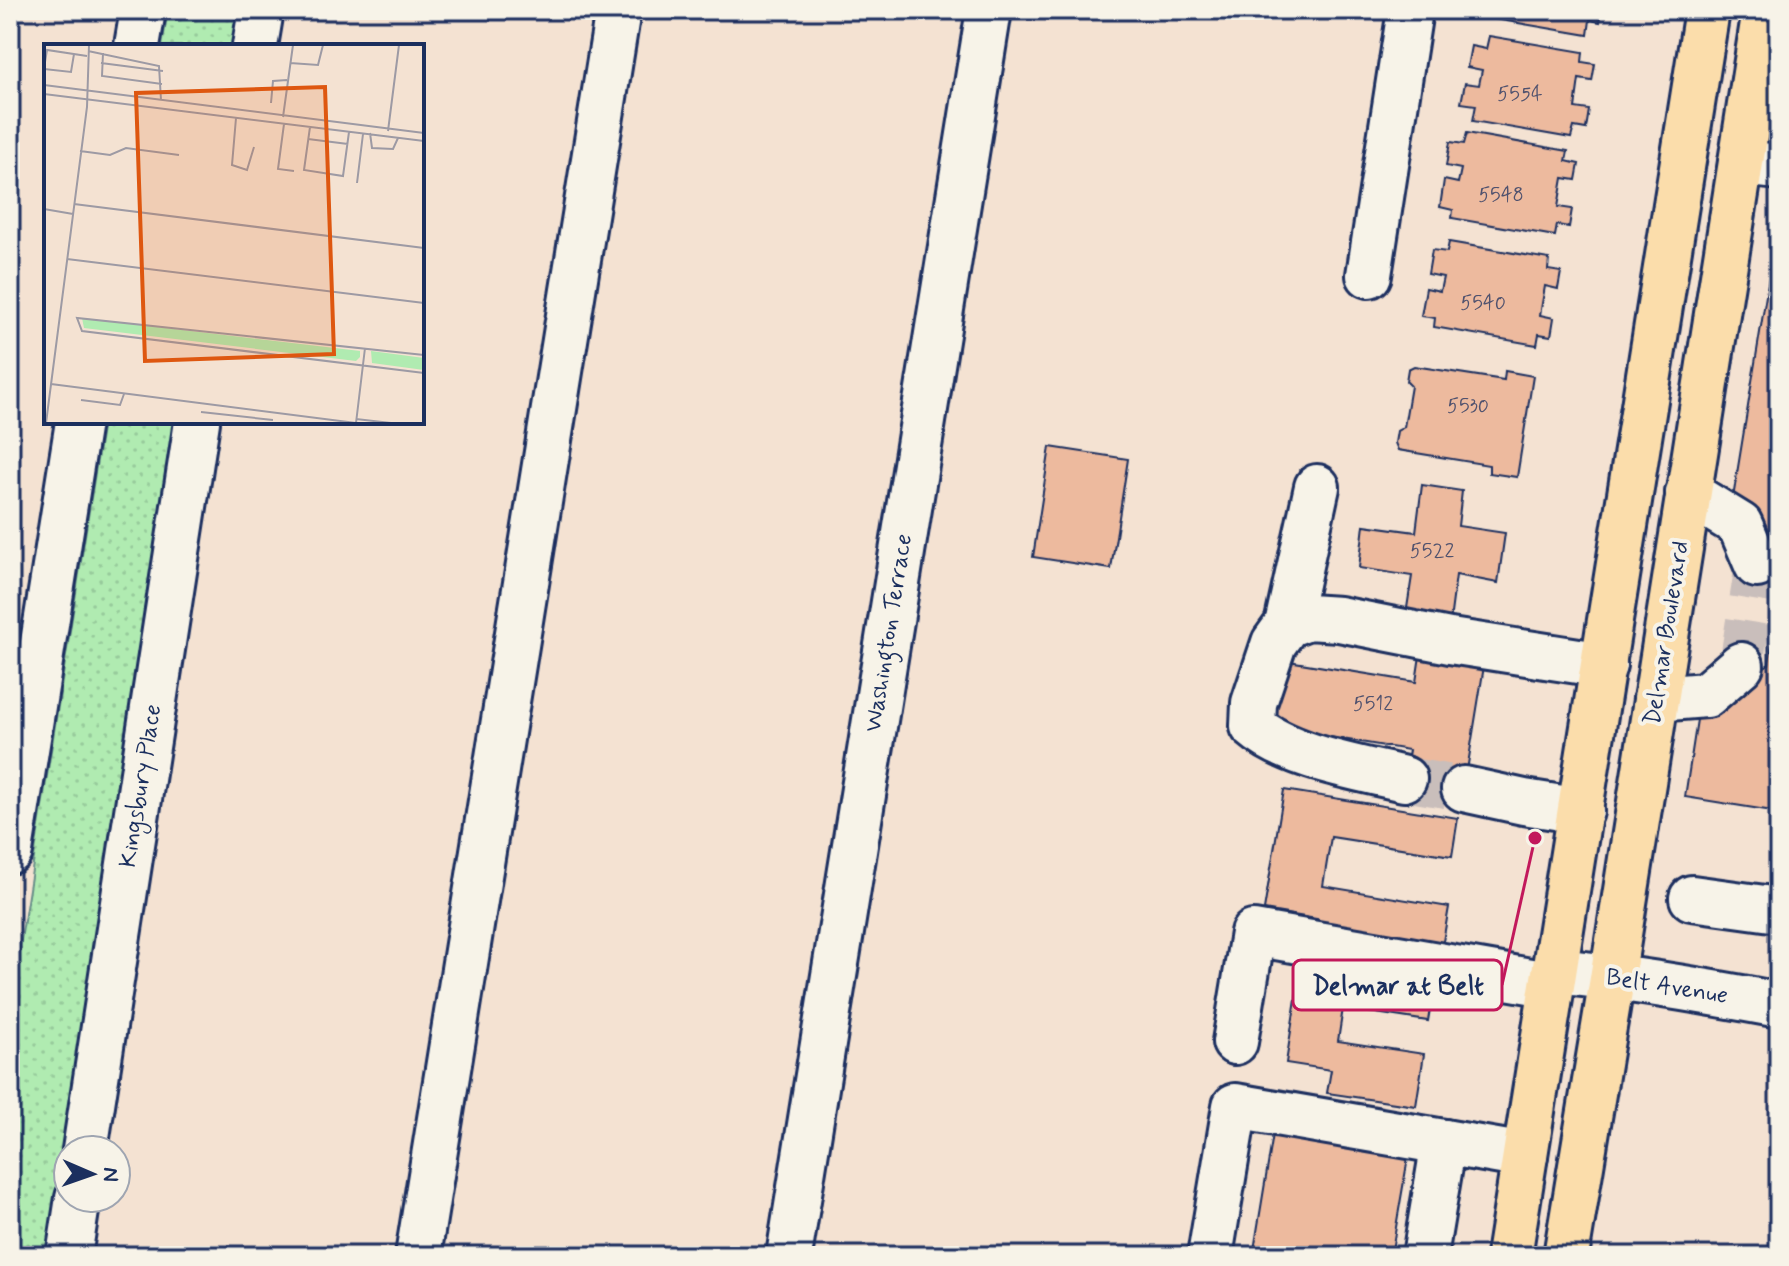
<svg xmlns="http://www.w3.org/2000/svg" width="1789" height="1266" viewBox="0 0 1789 1266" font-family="Mynerve,sans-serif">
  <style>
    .grass { fill: url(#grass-dots); stroke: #668d88; stroke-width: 2 }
    .building { fill: #edba9e; stroke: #1b2f5e; stroke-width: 2 }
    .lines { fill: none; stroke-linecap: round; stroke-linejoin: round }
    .minor-tunnel { stroke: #c9bebb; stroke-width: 44; stroke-dasharray: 44 22; stroke-linecap: butt }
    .minor-casing { stroke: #1b2f5e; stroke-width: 50 }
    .major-casing { stroke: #1b2f5e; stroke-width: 50 }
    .minor { stroke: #f7f3e8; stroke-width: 44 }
    .major { stroke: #fbddab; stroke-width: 44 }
    .labels { text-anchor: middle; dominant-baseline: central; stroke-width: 8; stroke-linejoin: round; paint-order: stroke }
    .number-label { font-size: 20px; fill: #50526e }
    .street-label { font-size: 24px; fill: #1b2f5e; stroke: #f7f3e8 }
    .inset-road { fill: none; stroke: #9d9aa4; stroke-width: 2 }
    .view { fill: #de5710; fill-opacity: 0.15; stroke: #de5710; stroke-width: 4 }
    .inset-edge { fill: none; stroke: #1b2f5e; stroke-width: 4 }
    .leader { fill: none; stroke: #c2185b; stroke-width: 3 }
    .callout-dot { fill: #c2185b; stroke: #f7f3e8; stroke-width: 3 }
    .callout { fill: #f7f3e8; stroke: #c2185b; stroke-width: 3 }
    .callout-label { font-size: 26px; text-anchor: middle; font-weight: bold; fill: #1b2f5e }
  </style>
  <defs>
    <pattern id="grass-dots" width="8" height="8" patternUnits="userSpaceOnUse" patternTransform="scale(2)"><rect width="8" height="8" fill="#b0ebb1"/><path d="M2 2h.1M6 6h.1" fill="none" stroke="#97ca9b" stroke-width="1.8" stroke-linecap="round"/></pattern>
  </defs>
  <rect width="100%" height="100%" fill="#f4e2d2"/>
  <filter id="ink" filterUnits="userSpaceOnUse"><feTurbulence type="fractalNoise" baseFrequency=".0125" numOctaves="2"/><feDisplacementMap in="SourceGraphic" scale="16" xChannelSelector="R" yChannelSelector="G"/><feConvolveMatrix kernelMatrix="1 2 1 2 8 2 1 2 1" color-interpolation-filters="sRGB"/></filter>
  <g filter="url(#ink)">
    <g class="grass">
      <polygon points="168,10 242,10 237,46 162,46"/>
      <polygon points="103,422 177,422 46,1256 10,1256 10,1009"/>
    </g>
    <g class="building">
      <polygon points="1466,10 1602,10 1600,22 1590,20 1588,35 1466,14"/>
      <polygon points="1489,36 1583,52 1582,62 1595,64 1592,81 1579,79 1575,108 1589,110 1586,129 1574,127 1571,138 1473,121 1476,105 1461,103 1465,83 1479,85 1482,70 1467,67 1471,46 1486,49"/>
      <polygon points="1467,133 1568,151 1566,161 1579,164 1576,180 1563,178 1558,207 1572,209 1569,227 1557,225 1555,236 1452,218 1453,210 1440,207 1444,180 1458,183 1461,169 1446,166 1450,142 1464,144"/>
      <polygon points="1449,242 1549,259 1548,270 1561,272 1558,289 1545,286 1540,315 1554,318 1551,336 1539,334 1537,345 1434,327 1435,318 1421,316 1426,288 1440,291 1443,277 1428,274 1432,250 1447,252"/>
      <polygon points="1779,271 1779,562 1733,498 1769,277"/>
      <polygon points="1414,366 1504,380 1505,371 1533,376 1517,477 1489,473 1489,465 1398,450 1395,443 1397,431 1404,427 1411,386 1406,381 1408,369"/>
      <polygon points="1050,447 1128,459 1111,569 1033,557"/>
      <polygon points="1422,485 1462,491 1458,526 1505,533 1498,583 1456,575 1449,629 1405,621 1412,576 1359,568 1364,525 1416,532"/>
      <polygon points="1779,588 1779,812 1685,797 1698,713 1769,664"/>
      <polygon points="1421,649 1485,660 1462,801 1402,792 1409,750 1264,726 1276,659 1416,682"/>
      <polygon points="1284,790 1458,818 1452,856 1331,837 1323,886 1449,907 1441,953 1315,932 1317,919 1264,910"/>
      <polygon points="1349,959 1436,972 1428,1021 1343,1008 1338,1041 1424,1054 1416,1106 1327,1093 1331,1070 1286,1063 1300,973 1345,980"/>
      <polygon points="1274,1128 1409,1152 1391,1256 1253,1256"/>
    </g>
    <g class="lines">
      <g class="minor-tunnel">
        <polyline points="1741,665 1757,565"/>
        <polyline points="1404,779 1464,789"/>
      </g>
      <defs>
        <g id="minor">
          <polyline points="137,46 143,10"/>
          <polyline points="255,46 261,10"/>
          <polyline points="1741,163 1779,167"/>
          <polyline points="1369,275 1410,10"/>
          <polyline points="1688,493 1740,525 1757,565"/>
          <polyline points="1287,625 1317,487"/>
          <polyline points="1656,699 1706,695 1741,665"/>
          <path d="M1404 779C1359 768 1288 757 1253 726L1254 703 1274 643 1287 625 1308 617 1339 619 1450 641 1604 665"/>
          <polyline points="1464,789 1524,802 1581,811"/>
          <polyline points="10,851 78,422"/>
          <polyline points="1692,898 1779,910"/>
          <path d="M1555 971C1631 978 1705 991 1779 1005"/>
          <polyline points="1235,1042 1253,933 1553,985"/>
          <polyline points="85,1150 197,422"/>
          <polyline points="69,1256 78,1198"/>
          <polyline points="418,1256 618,10"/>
          <polyline points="789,1256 989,10"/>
          <polyline points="1210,1256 1235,1106 1525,1156"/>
          <polyline points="1425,1256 1444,1142"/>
        </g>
        <g id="major">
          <polyline points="1509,1256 1707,10"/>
          <polyline points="1566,1256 1612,979 1765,10"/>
        </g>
      </defs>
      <use href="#minor" class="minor-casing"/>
      <use href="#major" class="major-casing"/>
      <use href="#minor" class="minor"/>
      <use href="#major" class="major"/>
    </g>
  </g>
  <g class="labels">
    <g class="number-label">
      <text x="1520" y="94">5554</text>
      <text x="1501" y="195">5548</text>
      <text x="1483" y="303">5540</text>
      <text x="1468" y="406">5530</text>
      <text x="1432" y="551">5522</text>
      <text x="1373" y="704">5512</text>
    </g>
    <g class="street-label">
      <text transform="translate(889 633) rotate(-81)">Washington Terrace</text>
      <text transform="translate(1667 633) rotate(-81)">Delmar Boulevard</text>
      <text transform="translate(141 786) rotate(-81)">Kingsbury Place</text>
      <text transform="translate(1667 987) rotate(9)">Belt Avenue</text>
    </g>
  </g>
  <g transform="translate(44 44)">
    <rect width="380" height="380" fill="#f4e2d2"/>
    <path d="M38 274 316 307V313L312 317 40 284ZM327 307 380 314V326L328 319Z" fill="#b0ebb1"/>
    <path class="inset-road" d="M44 7 115 22 117 56M59 9 58 32 118 40M57 19 119 27M246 19 274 21 279 1M0 24 3 6 43 12M0 25 27 28 30 10M0 41 380 89M0 50 380 97M227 59 229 37 243 36M239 73 249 1M192 74 188 121 203 126 210 103M240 80 234 125 250 127M266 83 260 126 299 132 305 88M344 87 355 1M326 89 328 104 349 105 354 94M264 95 304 100M36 107 66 111 82 104 135 111M313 139 319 90M30 160 380 204M0 165 29 170M23 215 380 259M380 311 33 274 38 287 380 329M7 340 312 379M37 356 76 361 80 350M157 368 229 376M312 375 347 379M2 379 43 63 45 1M312 379 321 304"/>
    <path class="view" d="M281 43 290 310 101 317 92 49Z"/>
    <rect width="380" height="380" class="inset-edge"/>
  </g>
  <path class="leader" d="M1535 838L1502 985"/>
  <circle class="callout-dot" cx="1535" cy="838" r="8"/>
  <rect class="callout" x="1293" y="960" width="209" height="50" rx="8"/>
  <g class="callout-label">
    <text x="1398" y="994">Delmar at Belt</text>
  </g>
  <rect width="1789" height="1266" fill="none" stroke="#f7f3e8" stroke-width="40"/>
  <rect x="20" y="20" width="1749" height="1226" fill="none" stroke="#1b2f5e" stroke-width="3" filter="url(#ink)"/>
  <g transform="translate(92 1174) rotate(92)"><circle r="38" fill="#f7f3e8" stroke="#9fa5b1" stroke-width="2"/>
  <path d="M0-6L14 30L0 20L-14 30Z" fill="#1b2f5e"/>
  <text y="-12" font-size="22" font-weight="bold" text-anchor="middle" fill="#1b2f5e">N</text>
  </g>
</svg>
